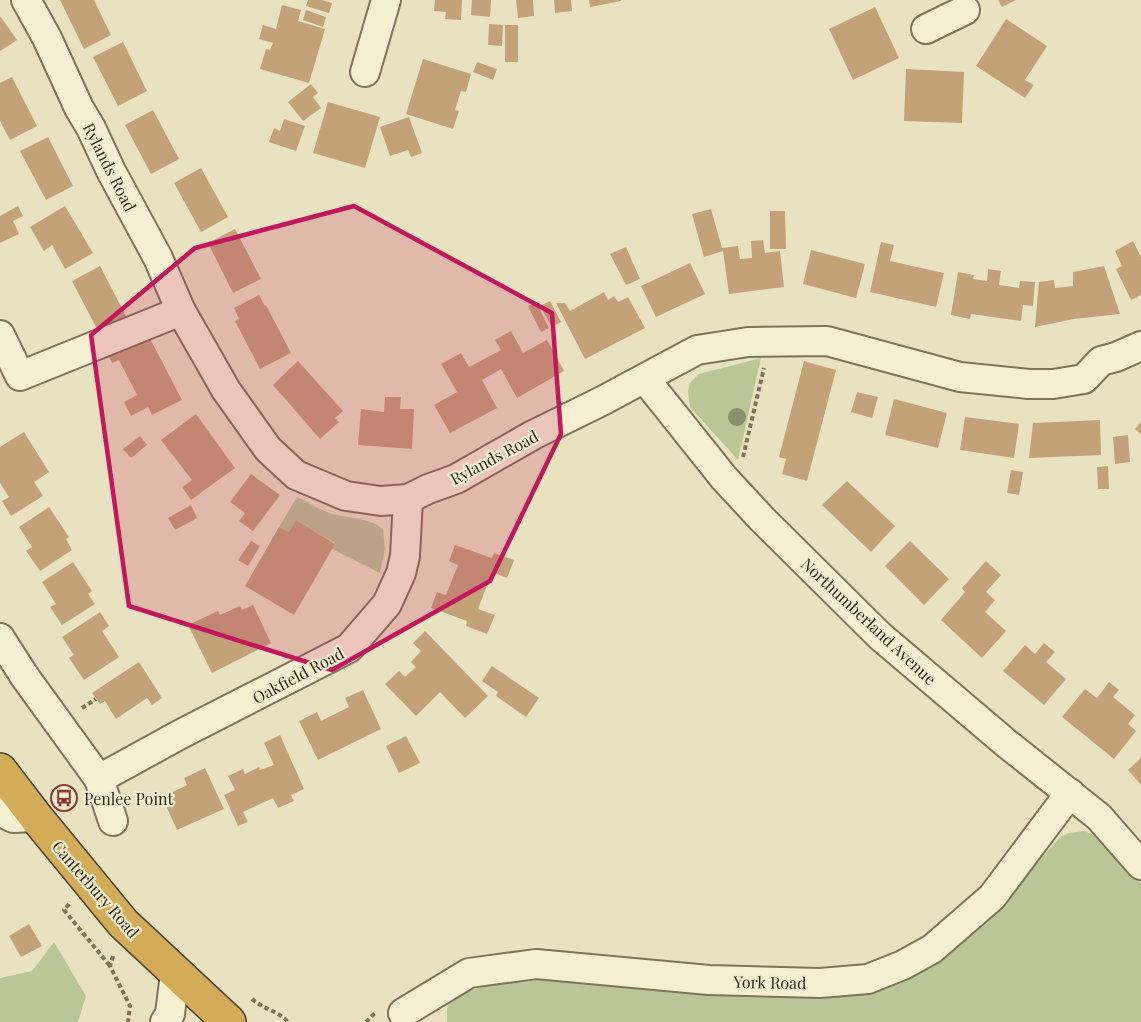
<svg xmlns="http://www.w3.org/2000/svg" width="1141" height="1022" viewBox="0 0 1141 1022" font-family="'Playfair Display',serif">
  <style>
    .green { fill: #bac695 }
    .building { fill: #c4a279 }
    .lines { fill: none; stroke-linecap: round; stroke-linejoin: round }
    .minor-casing { stroke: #80735a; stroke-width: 32 }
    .highway-casing { stroke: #4e412e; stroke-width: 36 }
    .path { stroke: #80735a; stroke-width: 4; stroke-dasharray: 4.5 3; stroke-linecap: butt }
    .minor { stroke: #f5efd2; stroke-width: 28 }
    .highway { stroke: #d2ac57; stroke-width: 33 }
    .tree { fill: #8a906b }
    .marked { fill: #c2185b; fill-opacity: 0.2; stroke: #c2185b; stroke-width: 4.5; stroke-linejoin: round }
    .labels { text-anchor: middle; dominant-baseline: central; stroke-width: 4.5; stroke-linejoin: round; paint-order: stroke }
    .street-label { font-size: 16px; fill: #31291d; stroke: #f1eccf }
    .poi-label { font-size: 16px; fill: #31291d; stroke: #f1eccf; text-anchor: start }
  </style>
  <rect width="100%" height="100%" fill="#e9e2c0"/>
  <g class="green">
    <polygon points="761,358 738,460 690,407 688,391 690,383 699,374"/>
    <path d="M297 497C308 502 320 510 332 514 350 519 368 517 383 529L385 549 380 573 332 549 335 543 296 521 289 532 279 527Z"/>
    <polygon points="1085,831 1099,838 1141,883 1141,1022 447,1022 447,1008 453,995 485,986 524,978 813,993 996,910 1060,837 1069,833"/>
    <polygon points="54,942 86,996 78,1022 0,1022 0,978 32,971"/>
  </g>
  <g class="building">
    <polygon points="60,0 94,0 111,35 84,49"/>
    <polygon points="308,0 322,0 332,3 329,13 306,6"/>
    <polygon points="435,0 462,0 461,20 445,19 446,12 434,11"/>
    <polygon points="472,0 491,0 490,17 471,15"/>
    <polygon points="516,0 533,0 534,16 518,18"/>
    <polygon points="554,0 571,0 572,11 555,13"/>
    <polygon points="589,0 621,0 621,1 590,7"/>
    <polygon points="998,0 1016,0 1002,7"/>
    <polygon points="282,5 301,10 298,21 325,29 309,83 260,69 266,49 270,50 273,43 259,39 263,25 276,29"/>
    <polygon points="875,7 899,58 853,80 829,29"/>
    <polygon points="306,10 326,17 323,27 303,20"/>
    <polygon points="0,16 17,40 0,51"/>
    <polygon points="1006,19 1047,46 1025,80 1034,85 1025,98 976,66"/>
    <polygon points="489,24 503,25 502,46 488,45"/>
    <rect x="505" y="25" width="13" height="37"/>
    <polygon points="123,42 147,91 118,106 93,57"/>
    <polygon points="423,59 471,74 466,92 461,91 455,110 459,111 453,129 406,114"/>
    <polygon points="477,62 497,69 493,80 473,72"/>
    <polygon points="906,69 964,72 962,123 904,121"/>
    <polygon points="12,77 37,126 10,140 0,121 0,83"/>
    <polygon points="311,84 318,93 313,97 321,108 303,121 288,102"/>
    <polygon points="328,102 380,117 365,168 313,153"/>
    <polygon points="153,110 179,159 151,174 125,125"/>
    <polygon points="409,117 422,153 411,157 408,150 390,156 380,127"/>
    <polygon points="284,119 305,126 296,151 269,142 274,128 280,131"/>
    <polygon points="48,137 73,186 46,200 20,151"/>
    <polygon points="201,168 228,217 201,232 174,183"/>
    <polygon points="18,206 23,216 13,221 19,234 0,243 0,216"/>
    <polygon points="65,206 93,253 65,269 52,245 44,251 30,227"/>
    <polygon points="711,209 722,248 738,246 740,259 752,258 751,241 763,240 765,253 780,251 784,287 729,294 723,251 704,257 692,214"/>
    <polygon points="770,211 785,211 786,249 770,249"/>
    <polygon points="235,229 261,279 233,293 208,243"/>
    <polygon points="1133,241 1141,257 1141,295 1131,300 1116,269 1122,266 1115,251"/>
    <polygon points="881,242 894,245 890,261 944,273 936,307 870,292"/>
    <polygon points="626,247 640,279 626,285 610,254"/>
    <polygon points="811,250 865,264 856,298 803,284"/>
    <polygon points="690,263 705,294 656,317 641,286"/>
    <polygon points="100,266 127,318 99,333 72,281"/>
    <polygon points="1104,266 1120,314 1074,319 1035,327 1039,282 1054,280 1055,288 1073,286 1073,272"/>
    <polygon points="988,269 1001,271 999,285 1019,288 1020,281 1035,282 1033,306 1023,305 1021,321 971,314 970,319 951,315 958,272 974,275 973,279 987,281"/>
    <polygon points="604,292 608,300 614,296 618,302 628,297 645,328 585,359 556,303 565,303 570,311"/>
    <polygon points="259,295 265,306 266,305 291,353 260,369 235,321 239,319 234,308"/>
    <polygon points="550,301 561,322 552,327 540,306"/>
    <polygon points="536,302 549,328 541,332 528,306"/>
    <polygon points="145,329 182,400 152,415 148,407 131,416 124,402 137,395 119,360 112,363 105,349"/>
    <polygon points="511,331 523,353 547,340 564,371 517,398 501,369 482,380 497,408 450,433 434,405 457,392 441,364 461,353 469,367 501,350 495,340"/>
    <polygon points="298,361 343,411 335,418 339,422 320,439 273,385"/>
    <polygon points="804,361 836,370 807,481 782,474 786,459 779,457"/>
    <polygon points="857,392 878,397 872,418 851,412"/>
    <polygon points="385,397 401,397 400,409 414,409 412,449 358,445 361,409 384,412"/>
    <polygon points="894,399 947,413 938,448 885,435"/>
    <polygon points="196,414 235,468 191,500 182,487 192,480 161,440"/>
    <polygon points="965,417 1019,424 1014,458 960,450"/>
    <polygon points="1100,420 1101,455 1029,458 1033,423"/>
    <polygon points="1141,422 1141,434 1135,429"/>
    <polygon points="24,432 49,472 34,482 43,496 11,516 2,501 9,497 0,483 0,447"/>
    <polygon points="1128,435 1130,462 1115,464 1113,437"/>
    <polygon points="140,436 147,445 131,458 123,449"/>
    <polygon points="1108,466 1109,489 1098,489 1097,467"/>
    <polygon points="1011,470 1023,472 1019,495 1007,493"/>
    <polygon points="251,474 280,495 253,531 239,521 245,513 230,502"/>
    <polygon points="847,481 895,526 871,552 822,505"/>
    <polygon points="191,505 197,518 175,530 168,518"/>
    <polygon points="49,507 69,537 66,539 72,550 40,571 26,551 32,547 19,527"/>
    <polygon points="296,520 335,544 294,615 245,586 279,527 289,532"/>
    <polygon points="251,541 260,546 248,566 238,560"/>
    <polygon points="910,541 949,579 924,605 885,566"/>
    <polygon points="455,545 492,558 494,553 514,560 507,578 492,572 478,609 495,615 487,634 466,626 467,621 431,608 437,592 446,595 458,565 449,561"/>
    <polygon points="986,561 1001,575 986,592 995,600 985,612 1006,631 982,658 941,620 965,592 962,588"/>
    <polygon points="73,562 92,591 88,594 95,604 62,625 50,607 56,604 42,582"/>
    <polygon points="253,605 271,643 212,673 188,625 218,611 220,615 240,606 242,610"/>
    <polygon points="100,612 109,626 102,631 119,657 84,680 69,658 74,655 62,637"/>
    <polygon points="425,631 488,696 465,718 440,692 416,716 385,684 399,671 405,677 416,667 411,662 421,651 413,643"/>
    <polygon points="1044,643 1055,652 1046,662 1066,679 1044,705 1003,671 1025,645 1035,654"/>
    <polygon points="139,662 162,698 152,705 147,698 116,719 105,701 100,704 92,693"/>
    <polygon points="492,666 539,698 526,717 496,696 498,692 482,681"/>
    <polygon points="1109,682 1119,690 1113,697 1135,715 1128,724 1136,731 1114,759 1062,717 1085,689 1097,698"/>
    <polygon points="363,690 381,729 318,760 299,721 317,712 321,721 349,707 345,698"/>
    <polygon points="280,735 304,789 291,795 294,801 278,808 273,798 243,812 248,822 238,826 224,795 235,790 228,776 243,769 245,774 259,767 260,770 274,765 264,743"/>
    <polygon points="406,736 420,763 399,773 386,746"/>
    <polygon points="1141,758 1141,785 1128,770"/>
    <polygon points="205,768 224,809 177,830 162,797 187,785 184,778"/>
    <polygon points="29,924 42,946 21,957 9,936"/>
  </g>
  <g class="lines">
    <defs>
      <g id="minor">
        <polyline points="26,0 47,38 79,108 91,128 111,171 158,258 181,311 226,390 268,449 296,475 346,496 381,501 408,499 428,489 456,479 533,435 602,401 697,350 748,342 827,341 960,377 1029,384 1053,384 1084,379 1101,361 1116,357 1141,346"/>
        <polyline points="926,29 965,10"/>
        <polyline points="365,72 386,0"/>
        <polyline points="0,335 20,376 181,311"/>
        <polyline points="645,379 724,478 762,519 880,636 1006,743 1099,817 1141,865"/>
        <polyline points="0,638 25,677 99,779 179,735 349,648 387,604 401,573 405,556 408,499"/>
        <polyline points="99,779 113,821"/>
        <polyline points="0,811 13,818 36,817"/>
        <polyline points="403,1013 469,973 536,964 709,980 820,983 868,979 903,965 932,949 992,897 1070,793"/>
        <polyline points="165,1022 170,1014 175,974"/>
      </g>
      <polyline id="highway" points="0,770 36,817 123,923 229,1022"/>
    </defs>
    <use href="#minor" class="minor-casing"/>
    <use href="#highway" class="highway-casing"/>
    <g class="path">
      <polyline points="743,457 764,368"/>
      <polyline points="82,708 96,699"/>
      <polyline points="69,904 64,910 110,966"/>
      <polyline points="113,956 110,966 130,1006 128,1022"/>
      <path d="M252 999C263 1009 278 1011 288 1022"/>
      <polyline points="366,1022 376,1012"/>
    </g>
    <use href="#minor" class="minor"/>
    <use href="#highway" class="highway"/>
  </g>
  <circle class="tree" cx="737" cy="417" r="9"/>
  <path class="marked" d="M354 206 552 313 561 434 490 581 332 670 129 606 91 335 195 248Z"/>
  <defs>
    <symbol id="bus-ring" viewBox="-11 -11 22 22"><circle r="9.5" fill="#f1eccf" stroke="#8a3a2f" stroke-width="1.5"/><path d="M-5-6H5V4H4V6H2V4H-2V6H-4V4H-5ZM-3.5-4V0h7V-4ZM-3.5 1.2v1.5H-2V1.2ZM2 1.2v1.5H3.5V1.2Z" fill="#8a3a2f"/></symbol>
  </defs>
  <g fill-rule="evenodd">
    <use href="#bus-ring" x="49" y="783" width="30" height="30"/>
  </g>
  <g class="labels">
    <g class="street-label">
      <text transform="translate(110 167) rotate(63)">Rylands Road</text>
      <text transform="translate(494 457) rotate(-28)">Rylands Road</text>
      <text transform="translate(869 621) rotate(43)">Northumberland Avenue</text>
      <text transform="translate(298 675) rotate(-28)">Oakfield Road</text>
      <text transform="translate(96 889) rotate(49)">Canterbury Road</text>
      <text transform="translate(770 982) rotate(1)">York Road</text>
    </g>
    <g class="poi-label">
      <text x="84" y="798">Penlee Point</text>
    </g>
  </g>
</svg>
